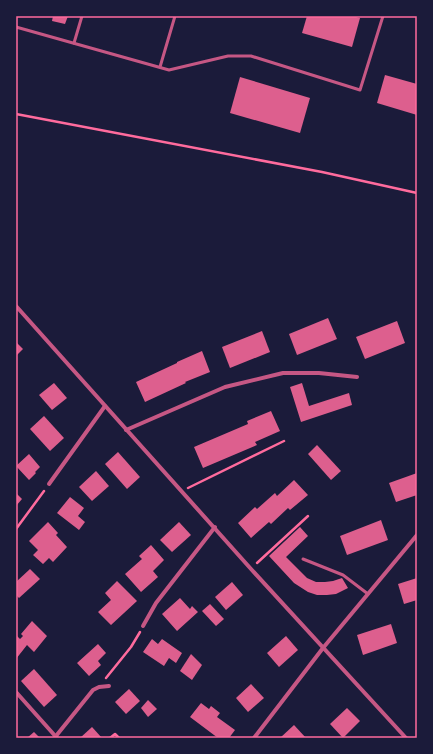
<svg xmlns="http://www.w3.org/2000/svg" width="433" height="754" viewBox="0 0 433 754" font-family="'PT Sans',sans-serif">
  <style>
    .building { fill: #dd5f8e }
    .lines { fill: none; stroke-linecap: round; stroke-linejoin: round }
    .path { stroke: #ff6b9d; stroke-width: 2.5 }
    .service { stroke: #c65784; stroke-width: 3 }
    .minor { stroke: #c65784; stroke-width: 4 }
    .neatline { fill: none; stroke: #ff6b9d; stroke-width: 1.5 }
  </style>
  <rect width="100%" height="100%" fill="#1b1b3a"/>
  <g class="building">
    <polygon points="53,16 68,16 65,24 52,21"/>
    <polygon points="307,16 352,16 360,18 352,47 302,33"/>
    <polygon points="385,75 417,84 417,115 377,103"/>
    <polygon points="240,77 310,98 300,133 230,113"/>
    <polygon points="328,318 337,339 297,355 289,334"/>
    <polygon points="397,321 405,343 365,359 356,337"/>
    <polygon points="262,331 270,352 230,368 222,347"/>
    <polygon points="16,342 23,349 16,356"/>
    <polygon points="202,351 210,372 185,382 186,383 145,402 136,382 177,363 177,362"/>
    <polygon points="54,383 67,398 52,410 39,395"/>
    <polygon points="302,383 309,406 349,393 352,405 301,422 290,387"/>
    <polygon points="271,411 280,431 255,442 257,445 203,468 194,447 248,424 247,421"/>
    <polygon points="44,416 64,438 50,451 30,429"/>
    <polygon points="317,445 341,471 331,480 308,454"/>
    <polygon points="118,452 140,477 127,489 105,464"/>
    <polygon points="29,454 40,467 35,472 36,473 29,480 16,466"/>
    <polygon points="96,471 109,486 92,501 79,487"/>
    <polygon points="417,473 417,495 396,502 389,483"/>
    <polygon points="294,480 308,495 290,510 288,508 271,524 269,522 251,538 238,523 255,507 257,509 275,493 277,496"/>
    <polygon points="16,493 22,499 16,506"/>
    <polygon points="70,497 84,508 78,516 85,522 79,530 57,513"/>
    <polygon points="381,520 388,540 347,555 340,536"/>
    <polygon points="48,522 58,533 56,535 67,547 53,562 49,558 43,564 33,555 38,550 29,541"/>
    <polygon points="179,522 191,535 172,552 160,540"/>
    <polygon points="300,527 308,536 286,557 307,578 316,582 325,582 333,581 342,578 348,588 336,594 327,595 317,595 308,592 294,583 269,556"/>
    <polygon points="151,545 164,560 153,571 158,577 141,592 125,574 142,559 139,556"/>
    <polygon points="30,569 40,579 19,598 16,595 16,582"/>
    <polygon points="417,578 417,600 404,604 398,584"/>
    <polygon points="117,581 137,601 111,625 98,612 111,600 105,593"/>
    <polygon points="232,582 243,595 226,610 215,597"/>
    <polygon points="180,598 190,609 192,606 198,612 177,631 162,614"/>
    <polygon points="210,604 224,619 216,626 202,611"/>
    <polygon points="32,621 47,636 34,652 27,645 16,659 16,635 20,639 23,636 21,634"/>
    <polygon points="391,624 397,643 363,655 357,635"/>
    <polygon points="286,636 298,650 279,667 267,653"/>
    <polygon points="152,639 158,644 162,639 182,653 176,663 169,658 164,666 143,652"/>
    <polygon points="98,644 106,653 98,661 101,665 89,676 77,663"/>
    <polygon points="191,654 202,665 192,680 180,671"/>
    <polygon points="34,669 57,695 44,707 21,681"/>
    <polygon points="251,684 264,698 248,712 236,698"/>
    <polygon points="129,689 140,701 126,714 115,702"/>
    <polygon points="148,700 157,709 148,717 141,708"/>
    <polygon points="201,703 209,709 211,706 220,713 217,717 235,730 229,738 218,738 190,717"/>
    <polygon points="347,708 360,721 343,738 330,724"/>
    <polygon points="294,725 306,738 280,738"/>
    <polygon points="92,727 102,738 80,738"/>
    <polygon points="34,732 40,738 27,738"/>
  </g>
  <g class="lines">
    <g class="path">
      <polyline points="16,114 322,172 417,193"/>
      <polyline points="188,488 284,441"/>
      <polyline points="16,529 44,491"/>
      <polyline points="257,563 308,516"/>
      <polyline points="106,678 131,647 140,632"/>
      <polyline points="110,738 115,734 119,738"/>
    </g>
    <g class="service">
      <polyline points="16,27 169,70 228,56 251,56 360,90 383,16"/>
      <polyline points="74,43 82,16"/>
      <polyline points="160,67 175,16"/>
      <polyline points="303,559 343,575 368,594"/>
    </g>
    <g class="minor">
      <polyline points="16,306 251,569 406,738"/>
      <polyline points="126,430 225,387 283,373 319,373 357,377"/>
      <polyline points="49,484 105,406"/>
      <polyline points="143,626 156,603 215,527"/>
      <polyline points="16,692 57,738"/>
      <polyline points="56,736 93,690 99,687 109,686"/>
      <polyline points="254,738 323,648 417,535"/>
    </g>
  </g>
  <rect width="433" height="754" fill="none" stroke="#1b1b3a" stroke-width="34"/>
  <rect x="17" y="17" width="399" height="720" class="neatline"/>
</svg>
